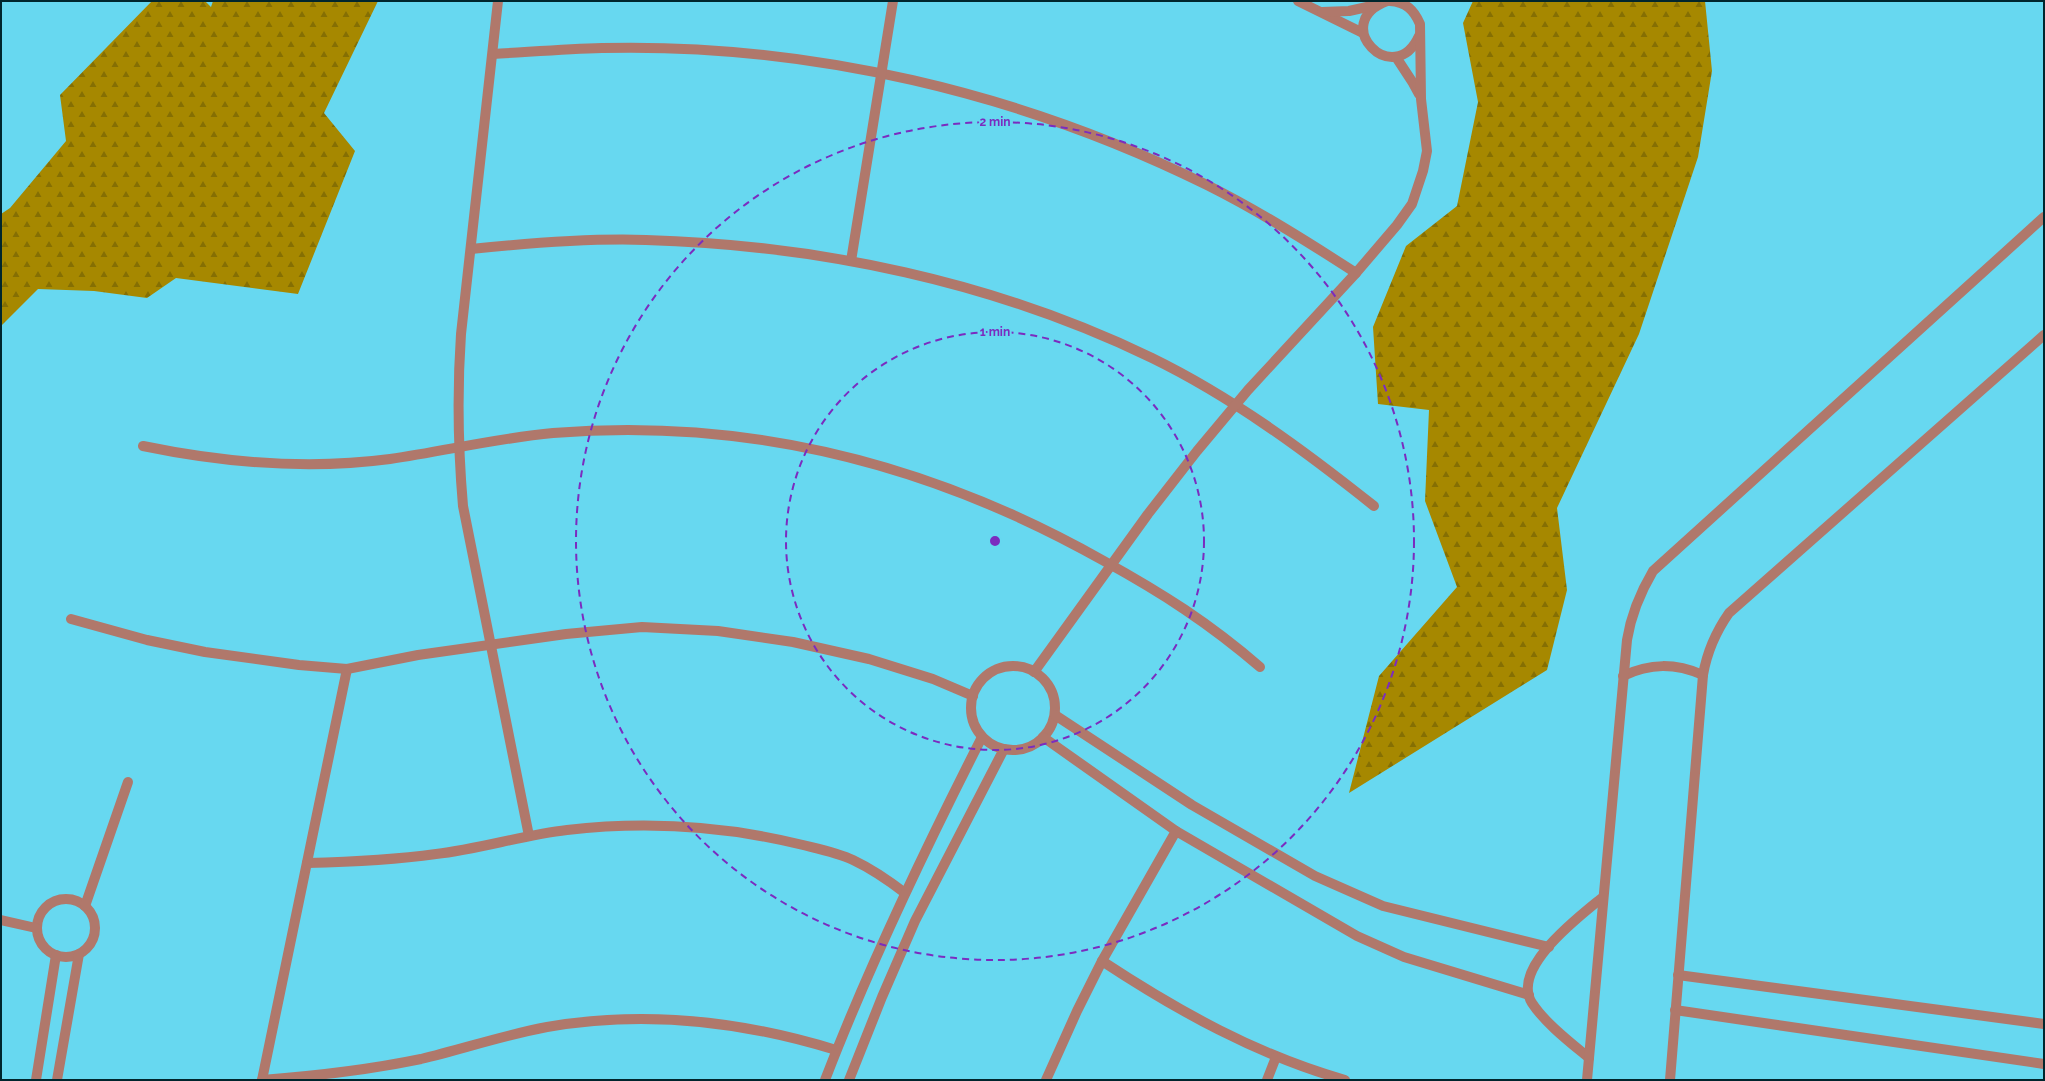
<svg xmlns="http://www.w3.org/2000/svg" width="2045" height="1081" viewBox="0 0 2045 1081" font-family="Raleway,sans-serif">
  <style>
    .forest { fill: url(#forest-firs) }
    .lines { fill: none; stroke-linecap: round; stroke-linejoin: round }
    .street { stroke: #b0786b; stroke-width: 10 }
    .ring { fill: none; stroke: #7b2cbf; stroke-width: 2; stroke-dasharray: 7 5 }
    .centre { fill: #7b2cbf; stroke: #67d8f0; stroke-width: 2 }
    .ring-label { font-size: 12px; text-anchor: middle; font-weight: bold; fill: #7b2cbf; stroke: #67d8f0; stroke-width: 4; stroke-linejoin: round; paint-order: stroke }
  </style>
  <defs>
    <pattern id="forest-firs" width="22" height="20" patternUnits="userSpaceOnUse"><rect width="22" height="20" fill="#a68800"/><path d="M5 1l3.5 6h-7zM16 11l3.5 6h-7z" fill="#856f03"/></pattern>
  </defs>
  <rect width="100%" height="100%" fill="#67d8f0"/>
  <g class="forest">
    <polygon points="152,1 205,1 211,7 213,1 378,1 324,113 355,151 298,294 176,278 147,298 94,291 38,289 1,326 1,214 10,208 66,141 60,95"/>
    <polygon points="1473,1 1705,1 1712,71 1698,157 1639,334 1557,508 1567,590 1547,670 1349,793 1379,676 1457,587 1425,501 1429,410 1378,404 1373,327 1406,246 1457,206 1478,102 1463,23"/>
  </g>
  <g class="lines">
    <g class="street">
      <path d="M498 1 461 334C457 392 458 448 463 506L529 836"/>
      <polyline points="1298,1 1363,33"/>
      <path d="M1387 1C1328 23 1394 91 1419 36"/>
      <polyline points="1322,12 1349,11 1376,5"/>
      <path d="M493 54C529 52 565 49 602 48 810 43 1021 93 1207 185 1259 211 1308 242 1356 273"/>
      <polyline points="1396,57 1413,83 1419,94"/>
      <path d="M471 249C529 243 588 238 646 240 820 245 995 282 1152 358 1232 397 1305 451 1374 506"/>
      <polyline points="851,261 893,1"/>
      <path d="M143 446C225 463 307 470 390 459 445 451 498 438 553 433 749 417 934 465 1104 561 1162 593 1209 623 1260 667"/>
      <polyline points="71,619 147,640 205,652 299,665 347,669 418,655 566,634 642,627 718,631 793,642 869,659 933,679 973,696"/>
      <circle cx="1013" cy="708" r="42"/>
      <path d="M1034 672 1148 514 1197 451 1248 390 1356 273 1397 225 1412 204 1423 171 1427 151 1421 99 1420 24C1414 10 1406 2 1390 1"/>
      <path d="M1623 676C1650 663 1675 663 1703 675"/>
      <polyline points="1055,715 1192,805 1315,876 1383,906 1549,947"/>
      <polyline points="1043,737 1176,831 1357,936 1404,957 1529,995"/>
      <path d="M307 863C350 862 393 860 436 854 480 849 523 835 567 830 646 821 726 826 803 845 819 849 838 853 853 860 872 869 888 880 905 893"/>
      <circle cx="66" cy="928" r="29"/>
      <polyline points="85,906 128,782"/>
      <polyline points="1,920 36,928"/>
      <path d="M1102 961C1178 1011 1257 1055 1345 1080"/>
      <polyline points="1678,975 2044,1024"/>
      <polyline points="1675,1010 2044,1064"/>
      <path d="M1589 1058C1571 1043 1545 1023 1532 1003 1510 968 1580 916 1603 897"/>
      <polyline points="36,1080 56,955"/>
      <polyline points="57,1080 79,954"/>
      <path d="M262 1080C315 1076 368 1070 421 1059 463 1049 504 1035 547 1027 644 1010 742 1021 836 1050"/>
      <polyline points="262,1080 347,669"/>
      <path d="M825 1080C870 963 925 849 982 737"/>
      <polyline points="849,1080 882,997 915,921 1004,749"/>
      <polyline points="1046,1080 1077,1011 1102,961 1176,831"/>
      <polyline points="1267,1080 1276,1057"/>
      <path d="M1587 1080 1627 640C1631 615 1640 593 1653 571L2044 217"/>
      <path d="M1670 1080 1703 675C1707 652 1715 633 1729 613L2044 335"/>
    </g>
  </g>
  <g class="ring">
    <circle cx="995" cy="541" r="209"/>
    <circle cx="995" cy="541" r="419"/>
  </g>
  <circle cx="995" cy="541" r="6" class="centre"/>
  <g class="ring-label">
    <text x="995" y="126">2 min</text>
    <text x="995" y="336">1 min</text>
  </g>
  <rect width="2045" height="1081" fill="none" stroke="#00262d" stroke-width="4"/>
</svg>
